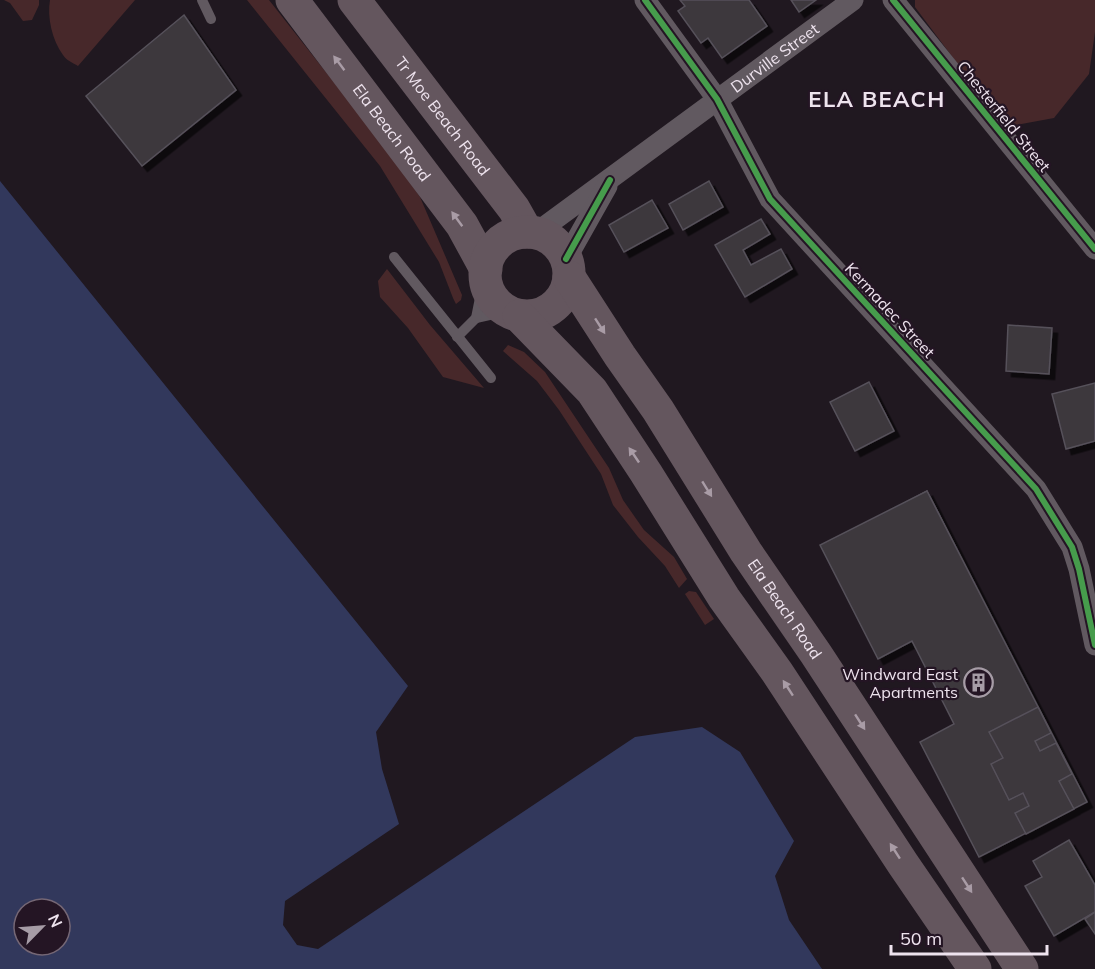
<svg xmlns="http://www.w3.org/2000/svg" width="1095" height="969" viewBox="0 0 1095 969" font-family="Mulish,sans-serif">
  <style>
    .green { fill: #47282a }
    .water { fill: #32385c; fill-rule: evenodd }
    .building { fill: #3c373e; stroke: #56515a; stroke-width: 1.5; filter: url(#shadow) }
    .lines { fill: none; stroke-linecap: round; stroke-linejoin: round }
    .service { stroke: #615960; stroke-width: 10 }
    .minor { stroke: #615960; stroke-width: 21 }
    .trunk { stroke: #64565e; stroke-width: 33 }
    .cycleway-casing { stroke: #241524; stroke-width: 10 }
    .cycleway { stroke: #469c4c; stroke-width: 6 }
    .oneway { fill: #a99ca6 }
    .labels { text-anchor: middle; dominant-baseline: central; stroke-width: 4.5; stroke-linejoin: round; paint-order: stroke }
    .street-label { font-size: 16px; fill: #eee3ee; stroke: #241524 }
    .poi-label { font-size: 16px; fill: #eee3ee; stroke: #241524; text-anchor: end }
    .district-label { font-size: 22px; font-weight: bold; letter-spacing: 1.5px; fill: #eee3ee; stroke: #241524 }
  </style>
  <defs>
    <filter id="shadow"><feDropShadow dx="5.5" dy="5.5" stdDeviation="0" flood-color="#0009"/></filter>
  </defs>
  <rect width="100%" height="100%" fill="#201820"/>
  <g class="green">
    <polygon points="4,0 39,0 39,5 32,20 23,21 10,3"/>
    <path d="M50 0H135L78 66C73 63 66 60 63 55 52 40 47 17 50 0Z"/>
    <polygon points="247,0 269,0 392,156 420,197 462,295 461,300 456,304 453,298 439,262 380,166"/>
    <polygon points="915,0 1095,0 1095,32 1089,74 1054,118 1005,127 915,7"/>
    <polygon points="387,269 430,325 484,388 443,377 408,328 380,297 378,281"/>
    <polygon points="508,345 524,352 545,372 609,468 623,500 644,530 674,557 687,579 679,588 665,566 638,537 613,505 601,474 559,410 537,381 503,351"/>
    <polygon points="689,591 696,592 714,619 705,625 685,594"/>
  </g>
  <path class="water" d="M0 181 408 686 376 732 382 769 399 824 285 901 283 925 297 945 318 949 635 737 702 727 740 752 794 841 775 876 789 920 822 969H0ZM24 909H60V945H24Z"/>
  <g class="building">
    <polygon points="680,0 749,0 767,26 722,58 708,38 701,43 678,11 685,6"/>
    <polygon points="791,0 816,0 799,12"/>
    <polygon points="184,15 236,90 142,166 86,96"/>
    <polygon points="709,181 723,207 683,230 669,204"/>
    <polygon points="652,200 668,228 624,252 609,225"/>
    <polygon points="761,219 770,234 743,250 751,265 781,249 792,269 745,297 715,245"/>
    <polygon points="1008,325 1052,328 1049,374 1006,371"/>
    <polygon points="869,382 894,431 855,451 830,402"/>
    <polygon points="1095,383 1095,441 1066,449 1052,394"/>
    <polygon points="927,491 985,605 955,620 945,601 937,605 924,580 937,573 932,563 913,573 896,539 904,535 891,510"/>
    <polygon points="927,491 1087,802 979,857 920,742 954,724 912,641 878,659 820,545"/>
    <polygon points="1038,707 1051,733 1035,741 1040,751 1056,743 1072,774 1059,781 1074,809 1026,834 1015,813 1029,806 1023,793 1009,800 991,764 1003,758 989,732"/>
    <polygon points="1069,840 1095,885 1095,912 1054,936 1025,886 1042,877 1033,861"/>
    <polygon points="1095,912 1095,934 1085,919"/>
  </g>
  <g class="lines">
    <g class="service">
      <polyline points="202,0 211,19"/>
      <polyline points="394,257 491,378"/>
      <polyline points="476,318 507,311"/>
      <polyline points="457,337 476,318 484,278"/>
    </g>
    <g class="minor">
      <polyline points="645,0 717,99 770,199 1036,489 1072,547 1079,569 1095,645"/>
      <polyline points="893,0 1095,249"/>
      <path id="s1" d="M536 233 853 0"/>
      <polyline points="566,259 607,186"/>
    </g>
    <g class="trunk">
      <path id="s2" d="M292 0 462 225 486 269"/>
      <path id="s3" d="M354 0 514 209 527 232"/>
      <circle cx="527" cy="274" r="42"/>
      <path id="s4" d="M569 277 620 356 658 410 746 552 816 654 1022 969"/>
      <polyline points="519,316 592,391 646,473 724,598 777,672 903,864 975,969"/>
    </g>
    <defs>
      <g id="cycleway">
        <polyline points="645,0 717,99 770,199 1036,489 1072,547 1079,569 1095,645"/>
        <polyline points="893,0 1095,249"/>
        <polyline points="566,259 610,180"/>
      </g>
    </defs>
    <use href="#cycleway" class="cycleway-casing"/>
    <use href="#cycleway" class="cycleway"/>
  </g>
  <defs><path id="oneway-solid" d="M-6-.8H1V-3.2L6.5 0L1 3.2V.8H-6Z" transform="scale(1.5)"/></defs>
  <g class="oneway">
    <use href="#oneway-solid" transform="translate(339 63) rotate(-127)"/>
    <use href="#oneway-solid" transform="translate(457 219) rotate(-126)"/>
    <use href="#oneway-solid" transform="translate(600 326) rotate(57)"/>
    <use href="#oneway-solid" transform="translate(634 455) rotate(-124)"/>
    <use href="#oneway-solid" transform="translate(707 489) rotate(58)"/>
    <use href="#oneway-solid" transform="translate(788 688) rotate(-123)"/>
    <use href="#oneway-solid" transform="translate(860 722) rotate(57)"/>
    <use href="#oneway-solid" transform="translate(895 851) rotate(-123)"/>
    <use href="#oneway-solid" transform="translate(967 885) rotate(57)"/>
  </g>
  <defs>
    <symbol id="building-ring" viewBox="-11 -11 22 22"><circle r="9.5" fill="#241524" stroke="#a69ca6" stroke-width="1.5"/><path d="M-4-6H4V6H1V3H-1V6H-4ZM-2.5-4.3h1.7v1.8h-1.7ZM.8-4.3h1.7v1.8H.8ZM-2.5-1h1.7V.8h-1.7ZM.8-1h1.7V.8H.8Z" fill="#a69ca6"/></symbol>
  </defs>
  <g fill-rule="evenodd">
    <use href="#building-ring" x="962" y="666" width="33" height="33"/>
  </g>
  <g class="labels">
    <g class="street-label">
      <text stroke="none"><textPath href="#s1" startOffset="296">Durville Street</textPath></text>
      <text stroke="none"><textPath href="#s3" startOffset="146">Tr Moe Beach Road</textPath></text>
      <text transform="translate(1004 116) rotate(51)">Chesterfield Street</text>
      <text stroke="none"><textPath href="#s2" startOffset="166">Ela Beach Road</textPath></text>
      <text transform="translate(890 310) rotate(47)">Kermadec Street</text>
      <text stroke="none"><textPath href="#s4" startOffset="396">Ela Beach Road</textPath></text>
    </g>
    <g class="poi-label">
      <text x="958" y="674">Windward East<tspan x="958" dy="18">Apartments</tspan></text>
    </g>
    <g class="district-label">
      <text x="877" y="99">ELA BEACH</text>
    </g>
  </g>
  <g transform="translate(42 927) rotate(65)"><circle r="28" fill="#241524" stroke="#756775" stroke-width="1.5"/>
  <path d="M0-4.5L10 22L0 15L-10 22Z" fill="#a69ca6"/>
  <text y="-9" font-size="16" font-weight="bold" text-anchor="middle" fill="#eee3ee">N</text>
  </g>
  <path d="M891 945v9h156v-9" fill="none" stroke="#eee3ee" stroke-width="3"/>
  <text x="900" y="945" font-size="18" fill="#eee3ee" stroke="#241524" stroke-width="4.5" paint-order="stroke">50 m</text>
</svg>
